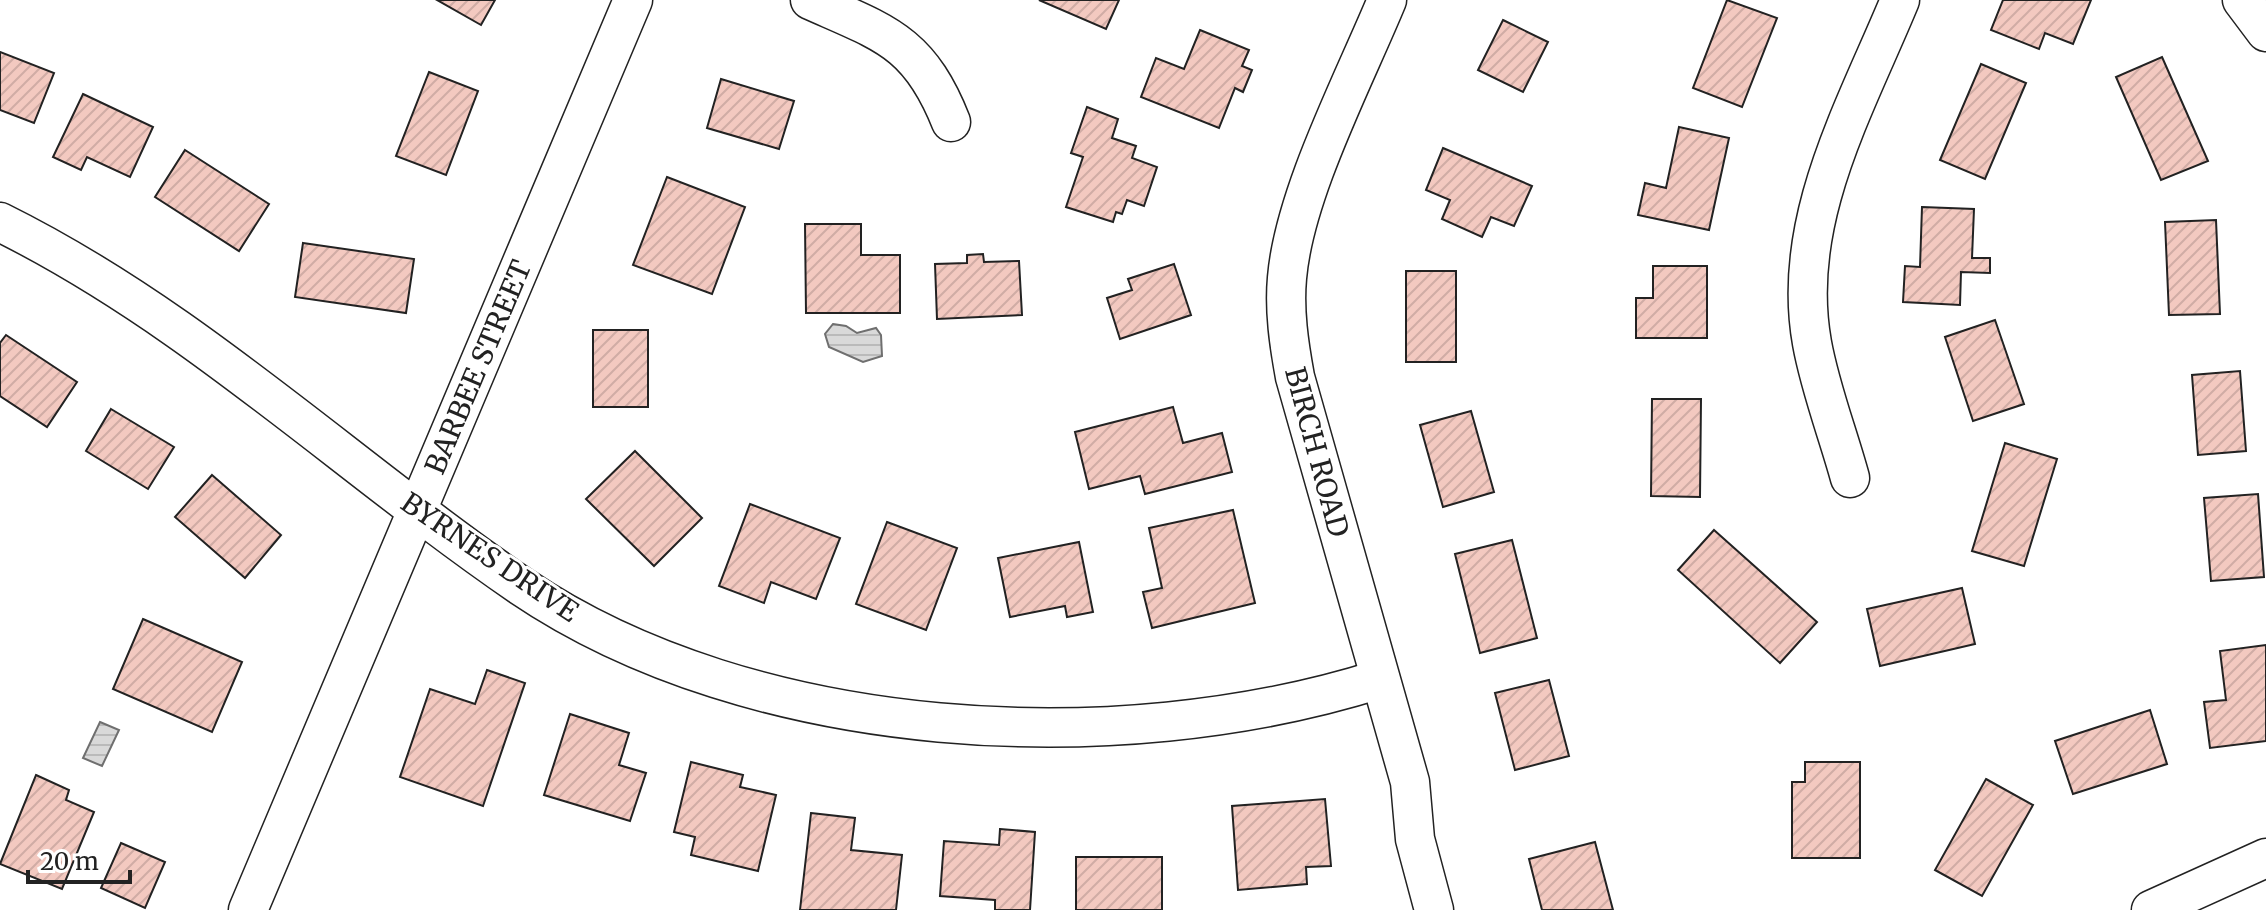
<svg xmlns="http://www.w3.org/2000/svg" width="2266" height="910" viewBox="0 0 2266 910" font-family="Merriweather,serif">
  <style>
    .water { fill: url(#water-rules); stroke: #6f6f6f; stroke-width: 2 }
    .building { fill: url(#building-hatch); stroke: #222; stroke-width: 2 }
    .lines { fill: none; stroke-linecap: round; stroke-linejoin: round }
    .minor-casing { stroke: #222; stroke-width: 41 }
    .minor { stroke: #fff; stroke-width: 38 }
    .labels { text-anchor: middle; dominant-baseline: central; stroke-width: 6; stroke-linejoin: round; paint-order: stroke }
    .street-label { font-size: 28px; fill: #222; stroke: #fff }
  </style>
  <defs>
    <pattern id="water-rules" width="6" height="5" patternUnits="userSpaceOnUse" patternTransform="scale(2)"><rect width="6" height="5" fill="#d9d9d9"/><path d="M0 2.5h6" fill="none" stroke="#bababa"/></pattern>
    <pattern id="building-hatch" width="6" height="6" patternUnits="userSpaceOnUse" patternTransform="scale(2)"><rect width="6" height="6" fill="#f3c9c0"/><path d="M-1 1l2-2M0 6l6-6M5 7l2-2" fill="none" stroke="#d0aca5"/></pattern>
  </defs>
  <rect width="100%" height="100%" fill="#fff"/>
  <g class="water">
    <polygon points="833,324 846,326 857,333 876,328 881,335 882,356 863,362 829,347 825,334"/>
    <polygon points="100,722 119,730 102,766 83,758"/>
  </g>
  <g class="building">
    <polygon points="437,0 495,0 481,25"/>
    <polygon points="1039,0 1119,0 1106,29"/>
    <polygon points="1727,0 1777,18 1742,107 1693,88"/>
    <polygon points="2003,0 2091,0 2073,44 2045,33 2039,49 1991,30"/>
    <polygon points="1503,20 1548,42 1523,92 1478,70"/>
    <polygon points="1200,30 1249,50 1242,66 1252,70 1243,92 1235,88 1219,128 1141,97 1156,58 1184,69"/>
    <polygon points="0,52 54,73 34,123 0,110"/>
    <polygon points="2162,57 2208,161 2161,180 2116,77"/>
    <polygon points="1981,64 2026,83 1985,179 1940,160"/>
    <polygon points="429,72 478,91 446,175 396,156"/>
    <polygon points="721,79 794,101 779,149 707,128"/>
    <polygon points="83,94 153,127 130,177 87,157 81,170 53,157"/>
    <polygon points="1087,107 1118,119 1112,138 1136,146 1132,158 1157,167 1144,206 1127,200 1122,214 1116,212 1113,222 1066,207 1083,157 1071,153"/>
    <polygon points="1679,127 1729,138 1709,230 1638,215 1645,183 1666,188"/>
    <polygon points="1443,148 1532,186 1514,226 1491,217 1482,237 1442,219 1450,200 1426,190"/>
    <polygon points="185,150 269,204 239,251 155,197"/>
    <polygon points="667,177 745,207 712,294 633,265"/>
    <polygon points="1922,207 1974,209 1972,258 1990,258 1990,273 1961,272 1960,305 1903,302 1905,266 1920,267"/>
    <polygon points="2216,220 2220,314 2169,315 2165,222"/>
    <polygon points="805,224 861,224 861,255 900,255 900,313 806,313"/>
    <polygon points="303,243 414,259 406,313 295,297"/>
    <polygon points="983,254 984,262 1019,261 1022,315 937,319 935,264 967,263 967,255"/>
    <polygon points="1174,264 1191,315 1120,339 1107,298 1132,290 1128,279"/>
    <polygon points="1653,266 1707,266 1707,338 1636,338 1636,298 1653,298"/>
    <rect x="1406" y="271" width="50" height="91"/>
    <polygon points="1995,320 2024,404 1973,421 1945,337"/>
    <rect x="593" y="330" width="55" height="77"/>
    <polygon points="6,335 77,382 47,427 0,396 0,343"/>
    <polygon points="2240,371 2246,451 2198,455 2192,375"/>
    <polygon points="1652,399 1701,399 1700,497 1651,496"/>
    <polygon points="1173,407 1183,443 1222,433 1232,472 1145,494 1140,476 1089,489 1075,432"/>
    <polygon points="111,409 174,447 148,489 86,451"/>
    <polygon points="1471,411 1494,492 1443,507 1420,425"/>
    <polygon points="2005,443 2057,459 2024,566 1972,551"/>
    <polygon points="635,451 702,518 654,566 586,499"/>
    <polygon points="212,475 281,535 245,578 175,517"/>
    <polygon points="2258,494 2264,577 2211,581 2204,498"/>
    <polygon points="750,504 840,538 816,599 771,582 764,603 719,586"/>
    <polygon points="1233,510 1255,603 1152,628 1143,592 1162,588 1149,528"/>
    <polygon points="887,522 957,548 926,630 856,604"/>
    <polygon points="1714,530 1817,622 1780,663 1678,570"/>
    <polygon points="1512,540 1537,638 1480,653 1455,554"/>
    <polygon points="1079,542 1093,612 1067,617 1065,606 1010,617 998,558"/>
    <polygon points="1962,588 1975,644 1880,666 1867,609"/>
    <polygon points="143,619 242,662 212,732 113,689"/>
    <polygon points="2266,645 2266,741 2210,748 2204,702 2226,700 2220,651"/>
    <polygon points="487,670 525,683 483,806 400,777 430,689 475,704"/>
    <polygon points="1549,680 1569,756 1515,770 1495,693"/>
    <polygon points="2150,710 2167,764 2073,794 2055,741"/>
    <polygon points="570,714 629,733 619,765 646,773 630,821 544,795"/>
    <polygon points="691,762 743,775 740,787 776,795 758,871 691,855 695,837 674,832"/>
    <polygon points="1805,762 1860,762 1860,858 1792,858 1792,782 1805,782"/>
    <polygon points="36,775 69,790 66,800 94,812 62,889 0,864"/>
    <polygon points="1986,779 2033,805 1982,896 1935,870"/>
    <polygon points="1325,799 1331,866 1306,867 1307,884 1238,890 1232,806"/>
    <polygon points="811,813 855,818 851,850 902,855 896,910 800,910"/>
    <polygon points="1000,829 1035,832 1030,910 995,910 995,900 940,896 944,841 999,845"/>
    <polygon points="1595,842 1613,910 1542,910 1529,859"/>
    <polygon points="121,843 165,862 145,908 101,888"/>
    <rect x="1076" y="857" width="86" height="53"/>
  </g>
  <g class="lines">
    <defs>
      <g id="minor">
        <path d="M810 0C884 33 919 41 951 122"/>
        <path d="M1387 0C1354 80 1294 194 1287 278 1284 311 1289 344 1295 377L1410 782 1415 839 1434 910"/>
        <polyline points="2242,0 2266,32"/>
        <path d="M0 222C192 317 346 466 521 586 753 743 1118 762 1380 679"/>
        <path d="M1850 478C1838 434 1820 388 1812 343 1790 221 1855 109 1900 0"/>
        <polyline points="248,910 633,0"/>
        <polyline points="2151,910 2266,858"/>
      </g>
    </defs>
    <use href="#minor" class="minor-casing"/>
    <use href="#minor" class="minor"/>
  </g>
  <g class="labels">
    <g class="street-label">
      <text transform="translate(478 367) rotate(-67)">BARBEE STREET</text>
      <text transform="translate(1317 452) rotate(75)">BIRCH ROAD</text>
      <text transform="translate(490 557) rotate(34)">BYRNES DRIVE</text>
    </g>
  </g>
  <path d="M28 870v12h102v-12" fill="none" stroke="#222222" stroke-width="4"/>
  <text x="40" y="870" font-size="24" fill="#222222" stroke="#ffffff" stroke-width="6" paint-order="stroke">20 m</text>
</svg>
